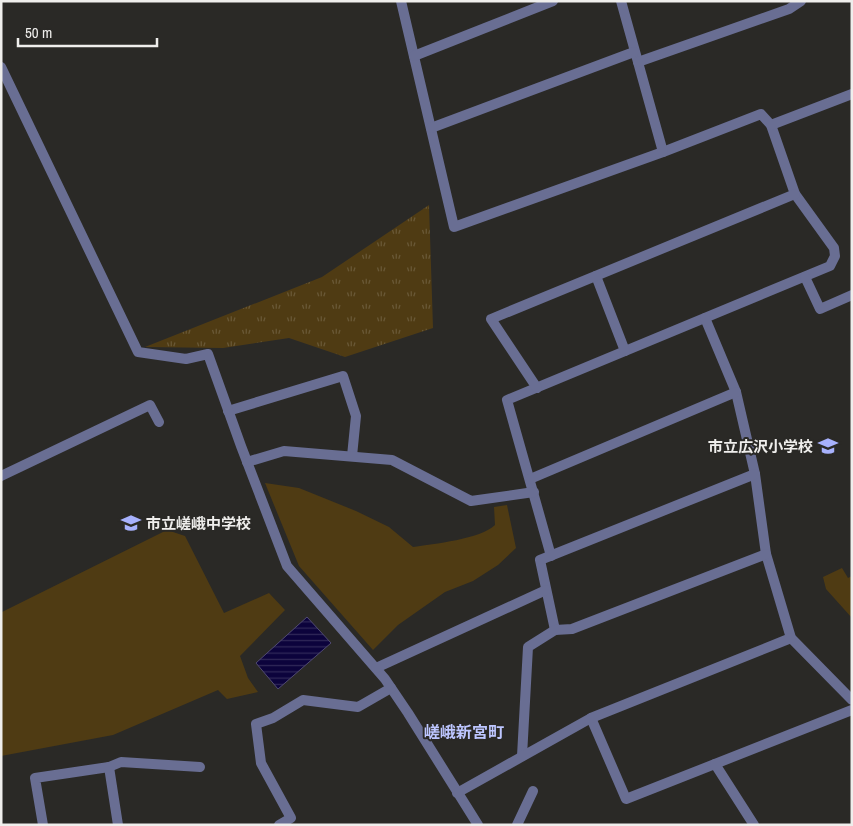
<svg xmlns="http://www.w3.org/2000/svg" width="853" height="826" viewBox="0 0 853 826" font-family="'Archivo Narrow','Noto Sans JP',sans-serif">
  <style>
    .grass { fill: url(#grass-tufts) }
    .pitch { fill: #4f3b13 }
    .water { fill: url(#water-rules); stroke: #504a71 }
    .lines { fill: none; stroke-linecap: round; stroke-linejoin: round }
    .service { stroke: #696e93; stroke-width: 10 }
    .minor { stroke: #696e93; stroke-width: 10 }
    .labels { text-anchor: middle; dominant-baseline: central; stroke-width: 4; stroke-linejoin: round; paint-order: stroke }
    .poi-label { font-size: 15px; font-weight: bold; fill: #efeeec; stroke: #2a2926; text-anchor: end }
    .neighbourhood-label { font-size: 16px; font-weight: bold; fill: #bdc6ff; stroke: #2a2926 }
  </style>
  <defs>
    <pattern id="grass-tufts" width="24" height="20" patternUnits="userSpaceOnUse" patternTransform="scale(1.25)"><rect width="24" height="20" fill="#4f3b13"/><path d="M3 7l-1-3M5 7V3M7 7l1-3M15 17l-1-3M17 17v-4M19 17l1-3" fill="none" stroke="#695836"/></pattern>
    <pattern id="water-rules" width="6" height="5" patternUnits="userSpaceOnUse" patternTransform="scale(1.25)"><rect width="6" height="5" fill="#0c033c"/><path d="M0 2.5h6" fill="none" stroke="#302858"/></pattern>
  </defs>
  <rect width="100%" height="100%" fill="#2a2926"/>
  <polygon class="grass" points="429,205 433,328 345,357 289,338 223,348 145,347 322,277"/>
  <g class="pitch">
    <path d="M265 483 299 488 356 511 389 527 413 547C433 544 481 539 495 525L494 507 507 505 516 548 498 565 473 581 445 592 398 625 373 650 299 566Z"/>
    <polygon points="167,530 185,536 224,613 269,593 285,610 240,656 248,678 258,692 227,699 218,690 113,735 1,756 1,611 2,612"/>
    <polygon points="842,568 848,578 852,576 852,618 826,589 823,577"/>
  </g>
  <polygon class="water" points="307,617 331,643 278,689 256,663"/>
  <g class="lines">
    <g class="service">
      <polyline points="228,411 343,376 356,416 352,456"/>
      <polyline points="1,476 150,405 159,422"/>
    </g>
    <g class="minor">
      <polyline points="401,1 454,227 663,152 761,114 771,125 795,194 834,248 835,256 830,266 507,400 551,556"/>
      <polyline points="621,1 663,152"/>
      <polyline points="414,56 553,1"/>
      <polyline points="638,62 789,9 801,1"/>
      <polyline points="1,67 138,352 186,359 208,354 241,446 287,566 385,679 408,713 478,825"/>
      <polyline points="771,125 852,94"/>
      <polyline points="431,128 634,52"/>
      <polyline points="596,276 625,351"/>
      <polyline points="805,277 820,309 852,295"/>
      <polyline points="705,318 736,392 755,474 766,554 791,638 852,700"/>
      <polyline points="537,388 491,319 795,194"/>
      <polyline points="247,462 284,451 392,460 471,501 534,492"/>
      <polyline points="530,479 736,392"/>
      <polyline points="555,630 540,560 755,474"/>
      <polyline points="376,668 546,590"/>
      <polyline points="591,718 626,799 852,710"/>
      <polyline points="522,756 528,647 555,630 572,629 766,554"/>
      <polyline points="715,764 754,825"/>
      <polyline points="109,767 118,825"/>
      <polyline points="457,793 591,718 791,638"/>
      <polyline points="43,825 35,778 109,767 121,762 200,767"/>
      <polyline points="279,825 291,818 261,763 256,724 273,718 303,700 358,707 391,688"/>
      <polyline points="517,825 533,791"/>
    </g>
  </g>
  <defs>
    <symbol id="school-bare" viewBox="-9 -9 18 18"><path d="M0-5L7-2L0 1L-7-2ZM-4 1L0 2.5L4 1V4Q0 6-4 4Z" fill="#a7b1fc" stroke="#2a2926" stroke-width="2.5" paint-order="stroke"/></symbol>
  </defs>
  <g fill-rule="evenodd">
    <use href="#school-bare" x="814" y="432" width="28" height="28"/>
    <use href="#school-bare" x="117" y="509" width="28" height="28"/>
  </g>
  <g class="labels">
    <g class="poi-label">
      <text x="813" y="446">市立広沢小学校</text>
      <text x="146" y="523" text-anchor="start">市立嵯峨中学校</text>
    </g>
    <g class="neighbourhood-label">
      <text x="464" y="732">嵯峨新宮町</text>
    </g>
  </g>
  <rect width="853" height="826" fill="none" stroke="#efeeec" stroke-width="5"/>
  <path d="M18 38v8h139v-8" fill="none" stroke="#efeeec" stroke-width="2.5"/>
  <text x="25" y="38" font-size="15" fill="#efeeec" stroke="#2a2926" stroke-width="4" paint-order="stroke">50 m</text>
</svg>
